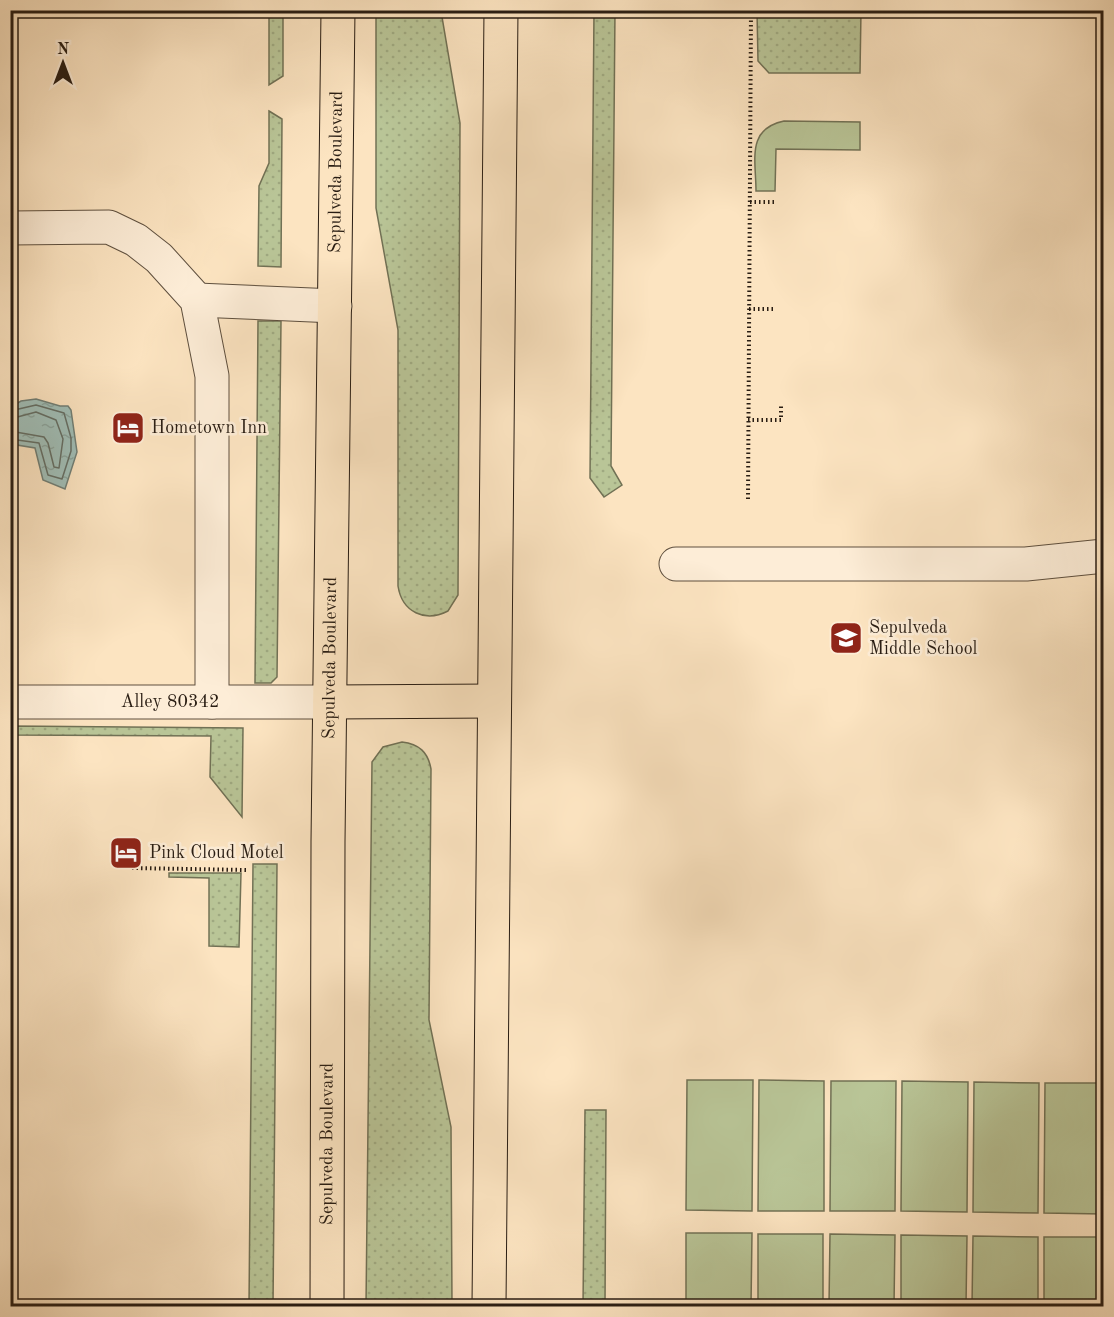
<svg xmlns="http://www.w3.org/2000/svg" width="1114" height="1317" viewBox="0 0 1114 1317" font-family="'Old Standard TT',serif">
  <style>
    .grass { fill: url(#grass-dots); stroke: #717155; stroke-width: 1.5 }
    .garden { fill: #b9c597; stroke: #717155; stroke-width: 1.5 }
    .water { fill: url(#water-ripples); stroke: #707e75; stroke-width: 1.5 }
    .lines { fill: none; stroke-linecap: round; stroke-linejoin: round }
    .shore { stroke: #646e65; stroke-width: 1.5 }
    .minor-casing { stroke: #5e4f3e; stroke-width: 35 }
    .major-casing { stroke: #291d13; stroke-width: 35 }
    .path { stroke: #291d13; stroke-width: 4; stroke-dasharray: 1.5 3; stroke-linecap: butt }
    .minor { stroke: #fdedd7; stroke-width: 33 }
    .major { stroke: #fce4c1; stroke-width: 33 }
    .labels { text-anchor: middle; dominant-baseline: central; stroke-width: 5; stroke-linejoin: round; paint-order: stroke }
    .street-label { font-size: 18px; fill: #291d13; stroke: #fdedd7 }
    .poi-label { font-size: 18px; fill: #291d13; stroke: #fdedd7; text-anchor: start }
  </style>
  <defs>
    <pattern id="grass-dots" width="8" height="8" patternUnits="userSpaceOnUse" patternTransform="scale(1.5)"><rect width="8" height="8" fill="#b9c597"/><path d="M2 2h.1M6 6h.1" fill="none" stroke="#9fa981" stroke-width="1.8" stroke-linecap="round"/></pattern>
    <pattern id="water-ripples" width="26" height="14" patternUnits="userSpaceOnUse" patternTransform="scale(1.5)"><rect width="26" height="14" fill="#a0beb7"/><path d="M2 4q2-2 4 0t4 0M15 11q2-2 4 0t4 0" fill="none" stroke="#8aa39c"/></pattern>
  </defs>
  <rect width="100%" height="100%" fill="#fce4c1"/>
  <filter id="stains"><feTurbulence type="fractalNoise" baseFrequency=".00333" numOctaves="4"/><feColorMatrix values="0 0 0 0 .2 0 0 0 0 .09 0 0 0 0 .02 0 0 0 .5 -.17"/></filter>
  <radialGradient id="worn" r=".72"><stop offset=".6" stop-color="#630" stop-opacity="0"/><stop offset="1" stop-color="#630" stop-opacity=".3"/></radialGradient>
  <g class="grass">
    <polygon points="269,11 283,11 283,76 269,85"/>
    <path d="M376 11H441L460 123 458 595 448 611C425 623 402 612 398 586V330L376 208Z"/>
    <polygon points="594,11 615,11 611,466 622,485 604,497 590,478"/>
    <polygon points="757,11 861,11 860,73 769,73 758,61"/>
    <polygon points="269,111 282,119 281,267 258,266 259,186 269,163"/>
    <polygon points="258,321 281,321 277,677 271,683 255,683"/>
    <polygon points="11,726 243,728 242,817 210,777 211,736 11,735"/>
    <path d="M402 742C419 744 428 752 431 769L429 1020 451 1127 452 1306H366L372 762 383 747Z"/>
    <polygon points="253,864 277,864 273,1306 249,1306"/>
    <polygon points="169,873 241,873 239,947 209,946 209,878 169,877"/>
    <polygon points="585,1110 606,1110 605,1306 583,1306"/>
  </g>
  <g class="garden">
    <path d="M784 121 860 122V150L776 149 775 191H756C756 160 746 129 784 121Z"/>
    <polygon points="687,1080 753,1080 752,1211 686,1210"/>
    <polygon points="759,1080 824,1081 824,1211 758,1211"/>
    <polygon points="831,1081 896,1081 895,1211 830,1211"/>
    <polygon points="902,1081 968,1082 967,1212 901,1211"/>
    <polygon points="974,1082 1039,1083 1038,1213 973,1212"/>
    <polygon points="1045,1083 1103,1083 1103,1214 1044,1213"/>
    <polygon points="686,1233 752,1233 751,1306 686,1306"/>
    <rect x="758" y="1234" width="65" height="72"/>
    <polygon points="830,1234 895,1235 894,1306 829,1306"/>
    <polygon points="901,1235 967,1236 966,1306 901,1306"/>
    <polygon points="973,1236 1038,1237 1038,1306 972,1306"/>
    <rect x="1044" y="1237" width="59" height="69"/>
  </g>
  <polygon class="water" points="36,399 60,406 68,406 71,410 77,452 65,489 43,480 35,448 11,444 11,407 21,401"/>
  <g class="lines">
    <g class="shore">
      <polyline points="10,411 36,405 64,413 71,438 71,451 62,479 48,475 39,443 10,439"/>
      <polyline points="10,419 36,412 56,420 63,439 59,468 54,467 48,443 44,437 10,431"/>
    </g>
    <defs>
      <g id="minor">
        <polyline points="10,228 109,227 136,240 159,258 197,300 212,376 212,702"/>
        <polyline points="197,300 335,306"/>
        <polyline points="676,564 1026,564 1104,556"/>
        <path id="s1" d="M10 702H330"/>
      </g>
      <g id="major">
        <polyline points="330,702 494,701"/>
        <path id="s2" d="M327 1306 328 842 338 10"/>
        <polyline points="489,1306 501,10"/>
      </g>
    </defs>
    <use href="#minor" class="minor-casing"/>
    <use href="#major" class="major-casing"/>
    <g class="path">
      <polyline points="750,202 775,202"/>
      <polyline points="749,309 774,309"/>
      <polyline points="748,420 781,420 781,404"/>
      <polyline points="748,499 751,10"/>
      <polyline points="132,868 246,870"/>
    </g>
    <use href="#minor" class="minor"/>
    <use href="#major" class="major"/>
  </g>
  <defs>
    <symbol id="hotel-square" viewBox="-11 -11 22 22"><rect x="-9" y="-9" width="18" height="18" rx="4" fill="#8f2418" stroke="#fdedd7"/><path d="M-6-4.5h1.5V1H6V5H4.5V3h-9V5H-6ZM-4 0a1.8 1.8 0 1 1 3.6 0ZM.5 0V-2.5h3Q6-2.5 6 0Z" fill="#fff"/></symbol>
    <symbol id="school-square" viewBox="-11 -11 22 22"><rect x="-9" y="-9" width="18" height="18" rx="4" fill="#8f2418" stroke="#fdedd7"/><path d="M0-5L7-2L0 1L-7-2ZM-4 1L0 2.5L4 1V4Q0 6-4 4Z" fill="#fff"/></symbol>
  </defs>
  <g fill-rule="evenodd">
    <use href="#hotel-square" x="109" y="409" width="38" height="38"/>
    <use href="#school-square" x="827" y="619" width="38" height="38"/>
    <use href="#hotel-square" x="107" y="834" width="38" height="38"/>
  </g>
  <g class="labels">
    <g class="street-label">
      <text stroke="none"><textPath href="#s2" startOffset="1134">Sepulveda Boulevard</textPath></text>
      <text stroke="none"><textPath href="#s2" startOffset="648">Sepulveda Boulevard</textPath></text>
      <text stroke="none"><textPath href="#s1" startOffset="160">Alley 80342</textPath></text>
      <text stroke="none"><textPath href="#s2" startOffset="162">Sepulveda Boulevard</textPath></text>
    </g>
    <g class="poi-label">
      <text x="151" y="428">Hometown Inn</text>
      <text x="869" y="628">Sepulveda<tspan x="869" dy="21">Middle School</tspan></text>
      <text x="149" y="853">Pink Cloud Motel</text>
    </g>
  </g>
  <rect width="1114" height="1317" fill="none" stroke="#fce4c1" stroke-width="36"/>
  <rect x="12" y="12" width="1090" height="1293" fill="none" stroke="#291d13" stroke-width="3"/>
  <rect x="18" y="18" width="1078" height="1281" fill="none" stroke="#291d13" stroke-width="1.5"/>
  <g transform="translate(63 63)" stroke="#fdedd7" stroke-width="4.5" paint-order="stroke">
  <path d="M0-4.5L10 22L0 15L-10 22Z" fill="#291d13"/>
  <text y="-9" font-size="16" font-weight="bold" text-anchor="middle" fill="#291d13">N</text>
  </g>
  <rect width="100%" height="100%" filter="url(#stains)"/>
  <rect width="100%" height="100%" fill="url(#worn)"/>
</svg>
